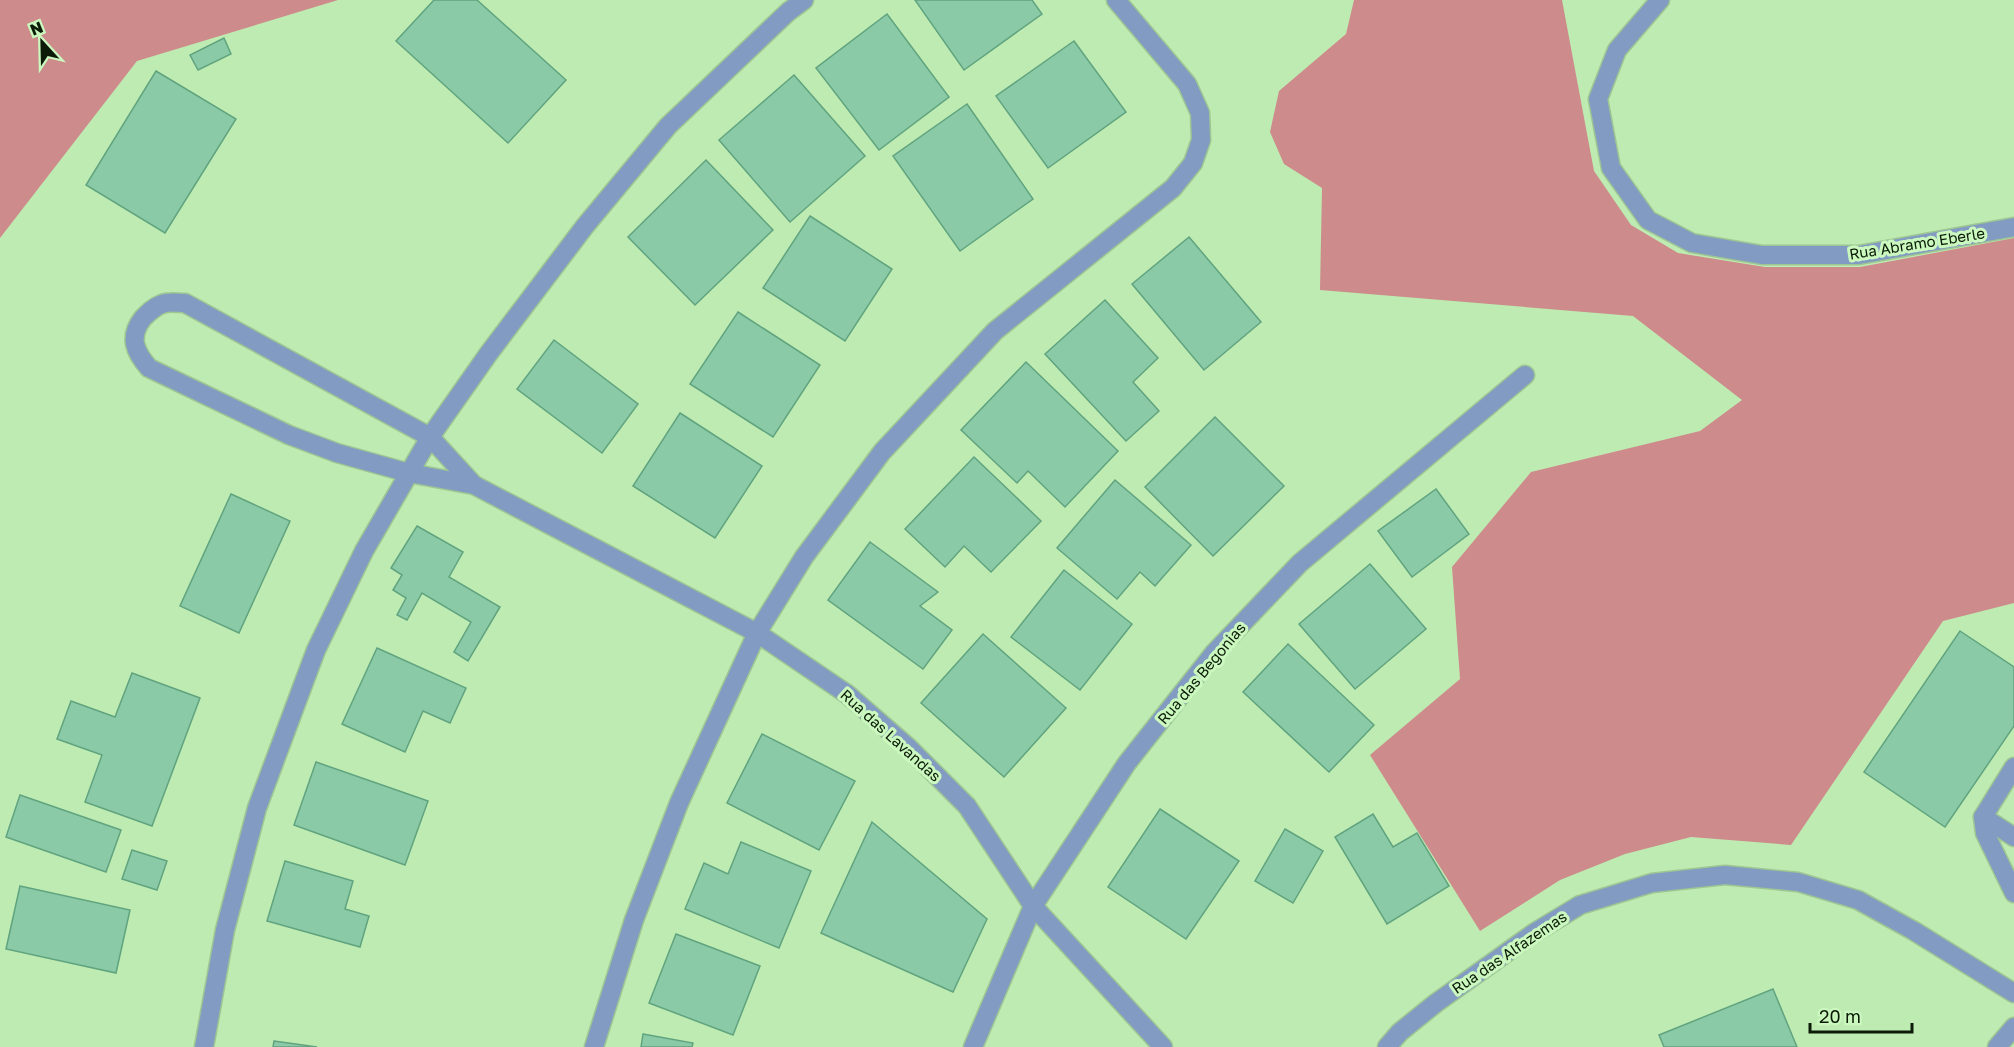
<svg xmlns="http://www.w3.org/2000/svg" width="2014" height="1047" viewBox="0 0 2014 1047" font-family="'Golos Text',sans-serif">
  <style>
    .forest { fill: #ce8b8b }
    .building { fill: #8bcaa6; stroke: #60a47f; stroke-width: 1.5 }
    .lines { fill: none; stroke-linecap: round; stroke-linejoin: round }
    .street-casing { stroke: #9ec693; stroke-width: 21 }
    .street { stroke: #829bc2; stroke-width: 18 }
    .labels { text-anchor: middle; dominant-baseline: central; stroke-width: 6; stroke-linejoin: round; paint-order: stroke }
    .street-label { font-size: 15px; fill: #0b1b07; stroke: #cbf8bf }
  </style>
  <rect width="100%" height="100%" fill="#beebb2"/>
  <g class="forest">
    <polygon points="0,0 338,0 137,61 0,238"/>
    <polygon points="1354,0 1562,0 1594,171 1631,225 1678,253 1765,267 1860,267 2014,238 2014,603 1943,621 1791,845 1691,837 1625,854 1560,880 1480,931 1370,755 1460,679 1452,567 1531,472 1700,431 1742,400 1633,316 1320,290 1322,188 1284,164 1270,132 1279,91 1346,34"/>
  </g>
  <g class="building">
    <polygon points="434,0 477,0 566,80 508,143 396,41"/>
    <polygon points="915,0 1032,0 1042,14 964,70"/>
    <polygon points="887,14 949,97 879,150 816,68"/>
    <polygon points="224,38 231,54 198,70 190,55"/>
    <polygon points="1074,41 1126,112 1048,168 996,96"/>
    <polygon points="156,71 236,119 165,233 86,185"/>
    <polygon points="794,75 865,156 790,222 719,140"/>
    <polygon points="967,104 1033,199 960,251 893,156"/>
    <polygon points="706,160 773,230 695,305 628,237"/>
    <polygon points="810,216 892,269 845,341 763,288"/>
    <polygon points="1189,237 1261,322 1204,370 1132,284"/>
    <polygon points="1105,300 1158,358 1133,382 1159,411 1126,441 1045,354"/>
    <polygon points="738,312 820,365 773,437 690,384"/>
    <polygon points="554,340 638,404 602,453 517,389"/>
    <polygon points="1026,362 1118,451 1065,507 1028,471 1017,483 961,430"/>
    <polygon points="680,413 762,466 715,538 633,486"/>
    <polygon points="1215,417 1284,486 1213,556 1145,487"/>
    <polygon points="974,457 1041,521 991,572 964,546 945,567 905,529"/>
    <polygon points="1115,480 1191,545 1155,586 1140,572 1117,599 1057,548"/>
    <polygon points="1436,489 1469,534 1412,577 1378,531"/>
    <polygon points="231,494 290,521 239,633 180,606"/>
    <polygon points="417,526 463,552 449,577 500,607 468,661 454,652 471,622 422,593 407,620 397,615 406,598 393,590 402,575 391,568"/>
    <polygon points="870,542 938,592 920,606 952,630 923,669 828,600"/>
    <polygon points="1370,564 1426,629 1355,689 1299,624"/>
    <polygon points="1064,570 1132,624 1080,690 1011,637"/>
    <polygon points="1960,631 2014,667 2014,726 1945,827 1864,772"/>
    <polygon points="983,634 1066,708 1004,777 921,703"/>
    <polygon points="1288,644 1374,725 1329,772 1243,692"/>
    <polygon points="377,648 466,688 450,723 423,711 405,752 342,724"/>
    <polygon points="132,673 200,698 152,826 85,802 102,755 57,739 71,701 115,717"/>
    <polygon points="762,734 855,781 819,850 727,803"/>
    <polygon points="316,762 428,801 405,865 294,825"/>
    <polygon points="20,795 121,830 106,872 6,837"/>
    <polygon points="1160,809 1239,861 1186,939 1108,887"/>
    <polygon points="1373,814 1393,847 1417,833 1449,886 1387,924 1335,837"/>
    <polygon points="872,822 987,919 953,992 821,933"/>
    <polygon points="1285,829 1323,851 1293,903 1255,881"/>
    <polygon points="741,842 811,871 779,948 685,909 704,863 728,874"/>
    <polygon points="132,850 167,861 157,890 122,879"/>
    <polygon points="285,861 353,881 345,909 369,916 360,947 267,921"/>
    <polygon points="20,886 130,910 116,973 6,949"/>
    <polygon points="676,934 760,966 733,1035 649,1003"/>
    <polygon points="1773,989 1797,1047 1664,1047 1659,1035"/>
    <polygon points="643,1034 693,1043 692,1047 641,1047"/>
    <polygon points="274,1041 317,1047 273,1047"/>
  </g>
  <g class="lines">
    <defs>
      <g id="street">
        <polyline points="1660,0 1617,50 1598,99 1611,168 1648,220 1692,243 1762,255 1859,255 2014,227"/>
        <path d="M474 485 430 437 185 303C178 303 169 301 162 304 154 307 149 312 143 318 128 337 135 352 149 368L289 435 337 453 409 473 474 485 757 633 847 694 909 748 967 806 1033 906 1163 1047"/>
        <polyline points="2014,767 1983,817 1985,833 2014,893"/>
        <polyline points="1983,817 2014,837"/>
        <polyline points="204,1047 225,930 257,808 316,650 364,551 430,437 489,353 585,226 668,126 788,12 804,0"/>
        <polyline points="594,1047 634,920 679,803 757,633 804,557 882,452 995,331 1173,188 1193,163 1201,140 1200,113 1187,84 1116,0"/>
        <polyline points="973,1047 1033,906 1127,763 1214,653 1300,563 1525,375"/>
        <polyline points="1387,1047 1400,1032 1436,1003 1534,933 1580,905 1652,883 1725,875 1798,882 1858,900 1914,931 2014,993"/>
        <polyline points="1997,1047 2014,1027"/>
      </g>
    </defs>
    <use href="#street" class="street-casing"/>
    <use href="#street" class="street"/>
  </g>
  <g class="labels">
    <g class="street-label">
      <text transform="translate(1917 243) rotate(-9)">Rua Abramo Eberle</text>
      <text transform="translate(1201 673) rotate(-50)">Rua das Begonias</text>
      <text transform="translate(891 735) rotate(42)">Rua das Lavandas</text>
      <text transform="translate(1509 952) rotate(-34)">Rua das Alfazemas</text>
    </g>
  </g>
  <g transform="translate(42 42) rotate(338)" stroke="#cbf8bf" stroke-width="4.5" paint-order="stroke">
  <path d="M0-4.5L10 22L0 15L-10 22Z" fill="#0b1b07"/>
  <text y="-9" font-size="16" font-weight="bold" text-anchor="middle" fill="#0b1b07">N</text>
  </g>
  <path d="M1810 1023v9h102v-9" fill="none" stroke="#0b1b07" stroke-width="3"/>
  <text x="1819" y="1023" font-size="18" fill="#0b1b07" stroke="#cbf8bf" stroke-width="4.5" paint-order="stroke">20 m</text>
</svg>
